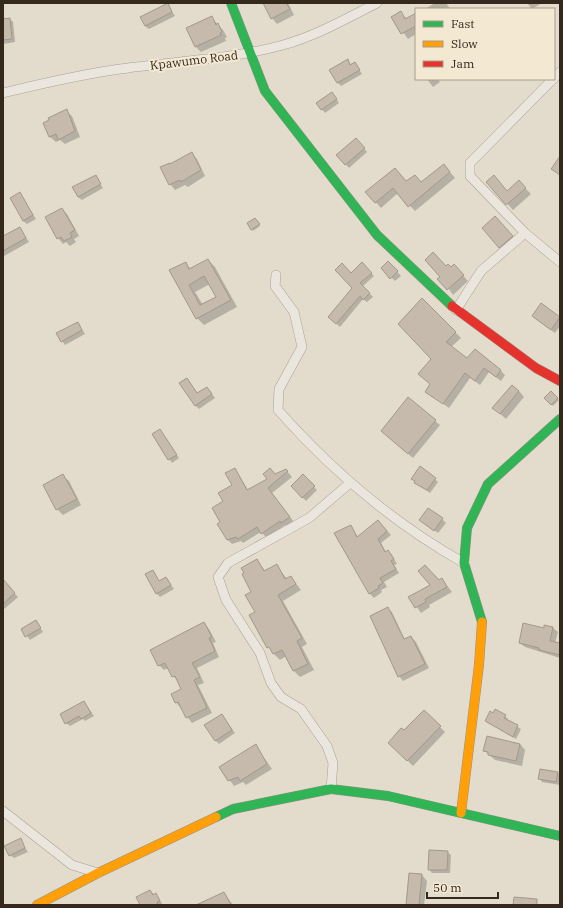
<svg xmlns="http://www.w3.org/2000/svg" width="563" height="908" viewBox="0 0 563 908" font-family="'IBM Plex Serif',serif">
  <style>
    .shadow { fill: #0003; fill-rule: evenodd }
    .building { fill: #c6baad; stroke: #a3988c; fill-rule: evenodd }
    .lines { fill: none; stroke-linecap: round; stroke-linejoin: round }
    .street-casing { stroke: #a8a196; stroke-width: 10 }
    .fast-casing { stroke: #989085; stroke-width: 10 }
    .slow-casing { stroke: #989085; stroke-width: 10 }
    .jam-casing { stroke: #989085; stroke-width: 10 }
    .street { stroke: #ebe6dd; stroke-width: 9 }
    .fast { stroke: #30b455; stroke-width: 9 }
    .slow { stroke: #ff9f0a; stroke-width: 9 }
    .jam { stroke: #e5322d; stroke-width: 9 }
    .labels { text-anchor: middle; dominant-baseline: central; stroke-width: 4; stroke-linejoin: round; paint-order: stroke }
    .street-label { font-size: 12px; fill: #35291e; stroke: #f3e9d2 }
  </style>
  <rect width="100%" height="100%" fill="#e3dccc"/>
  <g class="shadow">
    <polygon points="264,3 288,3 294,15 277,24 272,18"/>
    <polygon points="435,3 446,3 450,9 425,9"/>
    <polygon points="527,3 542,3 532,9"/>
    <polygon points="167,4 175,16 149,29 145,26"/>
    <polygon points="400,12 407,19 416,14 416,34 408,39 392,17"/>
    <polygon points="211,17 223,30 227,37 225,38 226,41 201,52 196,47 187,28"/>
    <polygon points="3,18 10,19 13,22 15,42 3,44"/>
    <polygon points="347,61 352,65 355,63 362,74 341,86 337,82"/>
    <polygon points="427,79 438,79 440,82 433,87"/>
    <polygon points="335,97 339,103 325,113 317,103"/>
    <polygon points="66,111 72,116 80,137 65,144 60,140 56,142 50,137 44,124"/>
    <polygon points="356,139 367,152 349,168 338,155"/>
    <polygon points="191,153 197,159 205,176 188,187 185,185 175,190 170,184 171,165"/>
    <polygon points="449,171 455,178 415,211 398,193 381,208 367,192 407,182 421,183"/>
    <polygon points="95,176 103,188 82,200 78,197"/>
    <polygon points="487,182 507,192 524,187 531,194 513,210"/>
    <polygon points="20,194 36,219 27,224 23,221"/>
    <polygon points="62,209 67,214 79,236 74,239 76,242 70,246 66,242 63,244 58,238"/>
    <polygon points="257,220 260,226 253,231 252,229"/>
    <polygon points="500,223 517,242 505,252 500,247"/>
    <polygon points="20,228 29,242 4,256 3,237"/>
    <path d="M208 260 215 267 237 307 204 325 197 318 170 270 185 263 191 269ZM210 284 217 297 203 305 195 292Z"/>
    <polygon points="388,262 401,276 395,281 382,268"/>
    <polygon points="362,264 374,276 363,286 373,297 367,302 363,299 340,327 332,320 353,288 351,274"/>
    <polygon points="446,267 459,271 468,281 453,295 441,277"/>
    <polygon points="422,299 461,338 451,347 467,359 500,370 505,375 501,381 489,372 480,385 470,378 449,408 426,392 431,385 432,359"/>
    <polygon points="541,305 560,319 560,326 555,333 536,319"/>
    <polygon points="78,323 85,334 65,345 62,341"/>
    <polygon points="187,379 198,394 210,391 215,398 199,409 195,405"/>
    <polygon points="519,391 524,397 506,419 499,413"/>
    <polygon points="551,392 559,400 553,406 545,398"/>
    <polygon points="435,421 440,425 413,458 382,431"/>
    <polygon points="160,430 179,458 172,463 153,435"/>
    <polygon points="235,469 248,490 286,470 292,477 272,493 294,522 287,527 285,525 267,538 261,532 243,543 241,541 232,544 228,540 222,522 224,501 233,485"/>
    <polygon points="63,476 69,481 81,505 63,515 57,509 44,486"/>
    <polygon points="303,476 317,490 306,501 292,486"/>
    <polygon points="435,479 438,482 430,493 415,483"/>
    <polygon points="442,519 446,523 438,533 424,523"/>
    <polygon points="378,521 391,535 381,543 386,552 388,551 392,555 397,564 394,565 399,573 384,582 387,587 381,590 382,592 374,598 370,594 350,526 359,538"/>
    <polygon points="257,560 266,572 277,566 287,579 291,577 301,590 283,601 307,644 302,647 314,670 300,677 294,671 286,656 280,660 274,654 251,615 256,612 253,592"/>
    <polygon points="152,571 160,582 166,578 174,589 160,597 156,593"/>
    <polygon points="442,579 452,592 429,605 430,607 421,613 410,597"/>
    <polygon points="7,585 18,597 3,610 3,588"/>
    <polygon points="387,608 392,612 405,640 411,637 416,642 429,668 403,681 399,676"/>
    <polygon points="36,621 43,632 30,640 22,629"/>
    <polygon points="204,623 209,629 216,642 213,643 219,657 197,668 204,683 198,685 212,713 192,723 176,702 183,689 168,668 164,670 159,665"/>
    <polygon points="545,626 553,628 558,632 555,643 560,644 560,658 525,647 520,643 544,629"/>
    <polygon points="84,702 94,716 85,721 83,719 70,726 66,723"/>
    <polygon points="424,711 445,732 413,766 389,742 404,732"/>
    <polygon points="222,715 235,733 219,744 215,740"/>
    <polygon points="505,716 508,719 508,721 521,729 516,739 486,721"/>
    <polygon points="520,744 525,750 522,766 495,760 485,751"/>
    <polygon points="255,745 272,769 246,785 243,782 234,786 220,767"/>
    <polygon points="558,773 560,775 560,785 542,782 539,778"/>
    <polygon points="20,840 28,852 14,858 10,855"/>
    <polygon points="447,852 451,855 450,873 432,873 429,869"/>
    <polygon points="422,875 427,881 424,905 407,905"/>
    <polygon points="150,891 159,898 162,904 141,905"/>
    <polygon points="224,893 233,905 204,905"/>
  </g>
  <g class="building">
    <polygon points="168,3 172,12 145,26 140,17"/>
    <polygon points="263,3 286,3 290,9 271,19"/>
    <polygon points="401,11 405,19 416,13 416,26 401,34 391,17"/>
    <polygon points="212,16 216,25 218,23 222,32 220,33 221,35 195,47 186,28"/>
    <polygon points="10,18 12,39 3,40 3,19"/>
    <polygon points="348,59 350,65 355,62 360,70 337,83 329,70"/>
    <polygon points="332,92 337,99 321,110 316,103"/>
    <polygon points="67,109 75,131 58,140 56,134 49,137 43,123 49,120 48,118"/>
    <polygon points="356,138 365,148 345,165 336,155"/>
    <polygon points="192,152 201,170 181,182 180,180 169,185 160,167 170,163 170,164"/>
    <polygon points="560,156 560,175 551,169"/>
    <polygon points="444,164 450,172 408,207 393,188 375,203 365,192 395,168 406,181 415,175 421,182"/>
    <polygon points="96,175 101,184 78,197 72,187"/>
    <polygon points="494,175 507,191 519,180 526,188 506,205 486,182"/>
    <polygon points="20,192 33,215 23,221 10,198"/>
    <polygon points="62,208 75,230 70,233 72,237 64,241 61,237 57,239 45,217"/>
    <polygon points="495,216 513,236 499,248 482,228"/>
    <polygon points="255,218 260,224 251,230 247,223"/>
    <polygon points="20,227 26,238 3,251 3,236"/>
    <polygon points="433,252 446,266 448,264 451,267 454,264 464,275 447,290 437,279 440,277 425,260"/>
    <path d="M208 259 231 300 196 319 169 270 186 262 189 269ZM204 276 216 297 200 305 189 285Z"/>
    <polygon points="388,261 398,271 390,279 381,268"/>
    <polygon points="362,262 372,273 360,283 370,293 363,300 360,296 336,324 328,317 352,288 335,270 342,263 351,273"/>
    <polygon points="422,298 456,332 446,342 467,358 475,349 501,370 496,377 484,368 475,381 465,373 443,404 425,392 430,384 418,374 431,359 398,324"/>
    <polygon points="541,303 560,317 551,330 532,316"/>
    <polygon points="78,322 82,330 61,342 56,333"/>
    <polygon points="187,378 197,393 207,387 212,394 195,406 179,383"/>
    <polygon points="512,385 519,391 500,414 492,408"/>
    <polygon points="551,391 558,398 551,405 544,398"/>
    <polygon points="408,397 436,420 408,454 381,431"/>
    <polygon points="160,429 177,455 168,460 152,434"/>
    <polygon points="420,466 436,478 427,490 414,483 415,481 411,479"/>
    <polygon points="235,468 247,490 267,479 263,474 270,468 275,474 286,469 288,471 268,488 290,517 281,523 280,521 261,534 257,527 238,539 236,537 227,540 217,524 220,522 212,508 223,501 218,493 232,485 225,473"/>
    <polygon points="63,474 77,499 56,510 43,485"/>
    <polygon points="303,474 315,486 302,498 291,486"/>
    <polygon points="428,508 443,518 434,531 419,520"/>
    <polygon points="378,520 387,531 378,539 385,552 388,550 394,559 391,561 396,569 380,578 383,583 378,586 379,588 369,594 334,533 351,525 357,537"/>
    <polygon points="257,559 264,571 277,564 285,579 291,576 296,584 278,595 302,638 297,641 308,664 293,671 282,650 273,654 269,647 267,648 249,615 255,612 245,595 251,592 242,574 244,573 241,568"/>
    <polygon points="425,565 439,580 442,578 447,587 425,599 426,602 415,608 408,597 430,585 418,571"/>
    <polygon points="153,570 159,581 166,577 171,585 156,594 145,574"/>
    <polygon points="3,579 15,593 3,604"/>
    <polygon points="388,607 404,639 411,636 425,664 398,677 370,616"/>
    <polygon points="36,620 41,628 25,637 21,629"/>
    <polygon points="204,622 212,637 209,638 215,651 192,663 200,677 194,680 207,708 186,718 178,702 175,703 171,694 181,689 175,676 172,677 165,663 158,666 150,650"/>
    <polygon points="523,623 544,628 544,625 553,627 550,641 560,643 560,655 539,650 539,648 519,643"/>
    <polygon points="84,701 91,713 81,719 79,716 65,724 60,714"/>
    <polygon points="495,709 506,715 504,718 518,725 513,737 485,721 490,711 493,713"/>
    <polygon points="424,710 441,726 407,761 388,743 401,728 404,730"/>
    <polygon points="222,714 232,730 215,741 204,725"/>
    <polygon points="487,736 520,744 516,761 488,755 488,752 483,751"/>
    <polygon points="256,744 267,764 240,781 238,777 228,781 219,767"/>
    <polygon points="540,769 558,772 556,782 538,779"/>
    <polygon points="21,838 25,848 9,856 4,846"/>
    <polygon points="429,850 448,851 447,870 428,870"/>
    <polygon points="409,873 422,874 419,905 406,905"/>
    <polygon points="150,890 153,895 156,893 160,901 157,902 158,905 140,905 136,897"/>
    <polygon points="224,892 231,905 196,905"/>
    <polygon points="514,897 537,899 537,905 513,905"/>
  </g>
  <g class="lines">
    <defs>
      <g id="street">
        <polyline points="554,78 560,72"/>
        <polyline points="553,79 470,163 470,176 525,233 560,262"/>
        <path d="M3 93C44 83 86 73 128 68 179 61 232 59 283 45 316 36 347 18 377 3"/>
        <path d="M276 275 275 286 294 312 302 347 279 389 278 410C332 471 393 523 464 563"/>
        <polyline points="456,310 481,271 525,233"/>
        <polyline points="331,789 333,763 327,746 301,709 281,697 271,683 260,653 226,600 218,577 228,563 309,518 350,483"/>
        <polyline points="3,811 72,865 98,873"/>
      </g>
      <g id="fast">
        <polyline points="231,3 265,91 377,235 452,306"/>
        <polyline points="482,622 464,563 467,528 488,484 560,419"/>
        <polyline points="216,817 233,809 331,789 388,796 560,836"/>
      </g>
      <g id="slow">
        <polyline points="461,813 479,665 482,622"/>
        <polyline points="37,905 98,873 216,817"/>
      </g>
      <polyline id="jam" points="452,306 536,368 560,381"/>
    </defs>
    <use href="#street" class="street-casing"/>
    <use href="#fast" class="fast-casing"/>
    <use href="#slow" class="slow-casing"/>
    <use href="#jam" class="jam-casing"/>
    <use href="#street" class="street"/>
    <use href="#fast" class="fast"/>
    <use href="#slow" class="slow"/>
    <use href="#jam" class="jam"/>
  </g>
  <g class="labels">
    <g class="street-label">
      <text transform="translate(194 60) rotate(-7)">Kpawumo Road</text>
    </g>
  </g>
  <rect width="563" height="908" fill="none" stroke="#35291e" stroke-width="8"/>
  <rect x="415" y="8" width="140" height="72" fill="#f3e9d2" stroke="#a79c8a"/>
  <rect x="423" y="21" width="20" height="6" fill="#30b455" stroke="#a79c8a"/>
  <text x="451" y="28" font-size="12" fill="#35291e">Fast</text>
  <rect x="423" y="41" width="20" height="6" fill="#ff9f0a" stroke="#a79c8a"/>
  <text x="451" y="48" font-size="12" fill="#35291e">Slow</text>
  <rect x="423" y="61" width="20" height="6" fill="#e5322d" stroke="#a79c8a"/>
  <text x="451" y="68" font-size="12" fill="#35291e">Jam</text>
  <path d="M427 892v6h71v-6" fill="none" stroke="#35291e" stroke-width="2"/>
  <text x="433" y="892" font-size="12" fill="#35291e" stroke="#f3e9d2" stroke-width="3" paint-order="stroke">50 m</text>
</svg>
